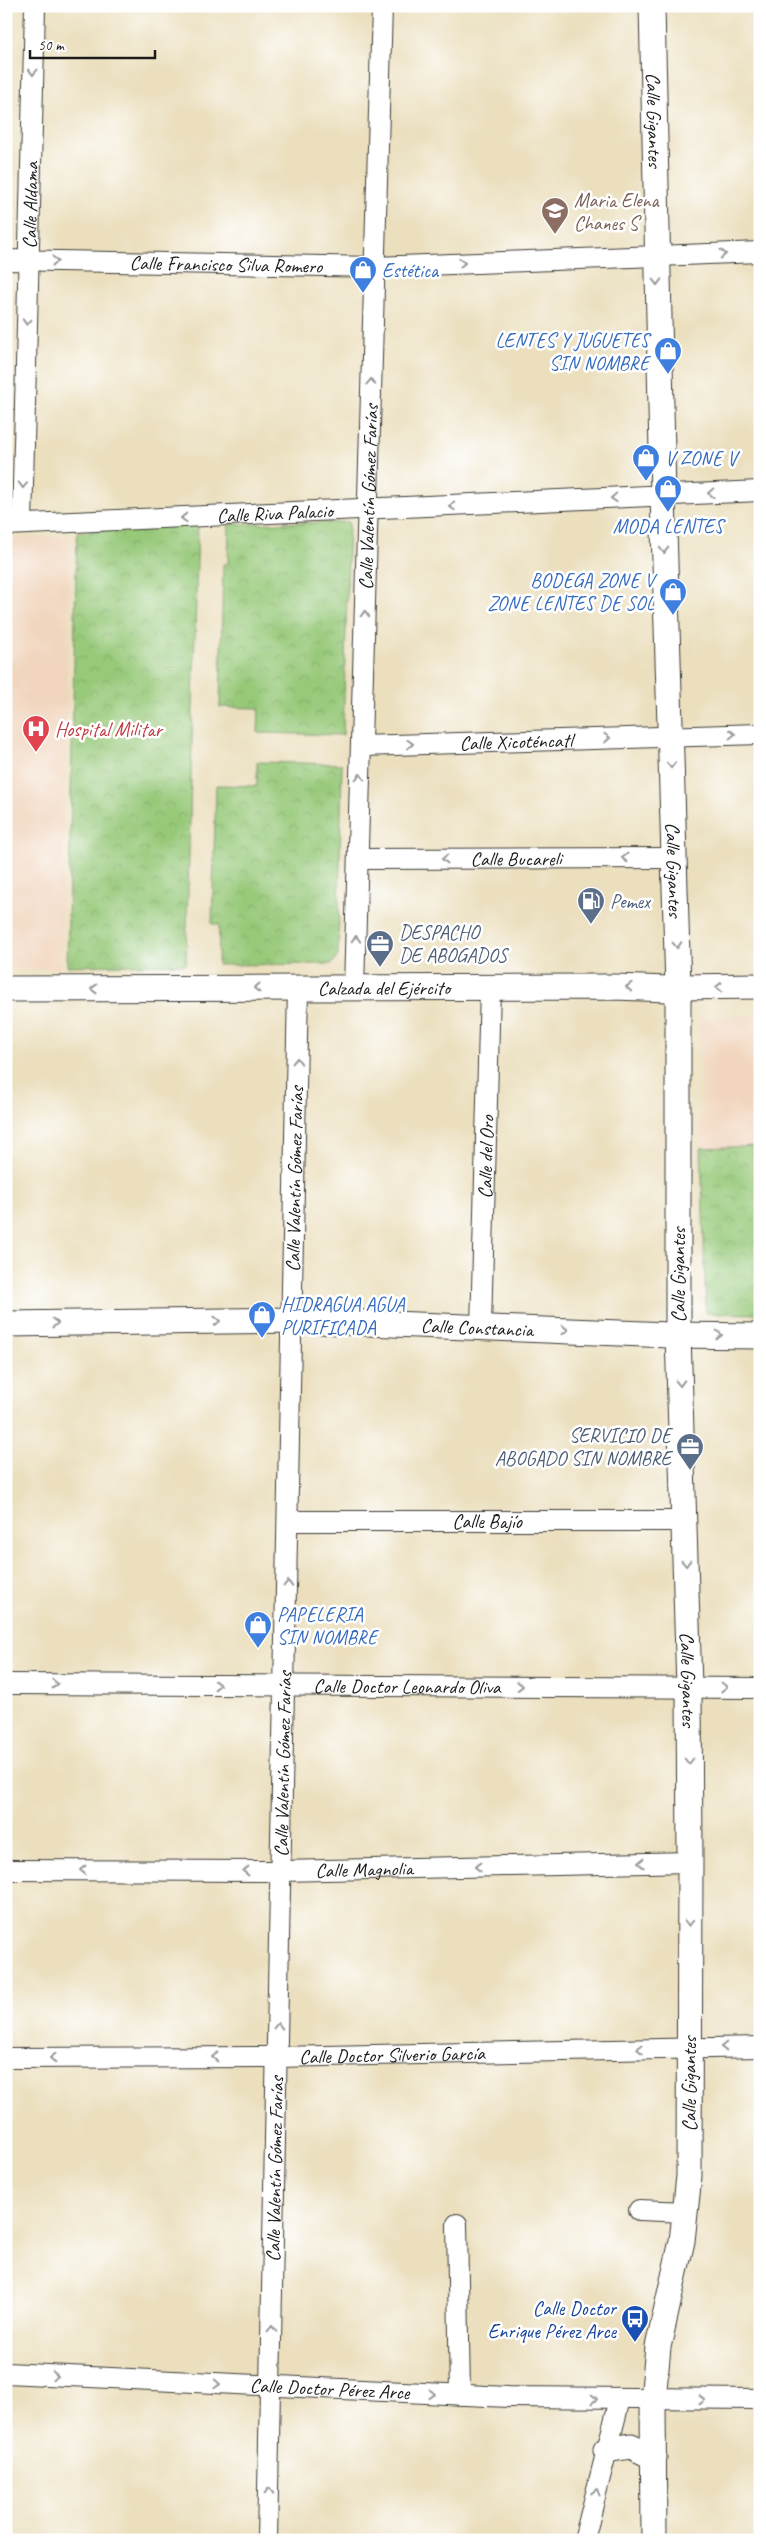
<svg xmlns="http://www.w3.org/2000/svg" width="766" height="2546" viewBox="0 0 766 2546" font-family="Caveat,sans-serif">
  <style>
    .built { fill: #f1d5bd }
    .park { fill: url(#park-crowns); stroke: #5a724a }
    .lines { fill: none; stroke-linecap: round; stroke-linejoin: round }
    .minor-casing { stroke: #3b3934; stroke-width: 22 }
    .major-casing { stroke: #3b3934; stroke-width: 27 }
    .minor { stroke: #fff; stroke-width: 20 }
    .major { stroke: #fff; stroke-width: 25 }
    .oneway { stroke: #999 }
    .labels { text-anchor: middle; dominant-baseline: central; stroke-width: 5; stroke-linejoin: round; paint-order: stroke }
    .street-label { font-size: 20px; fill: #1c1c1c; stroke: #fff }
    .education-label { font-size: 20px; fill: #785e54; stroke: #fff; text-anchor: start }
    .shop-label { font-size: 20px; fill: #366cbe; stroke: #fff; text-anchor: start }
    .health-label { font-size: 20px; fill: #be3a42; stroke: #fff; text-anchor: start }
    .service-label { font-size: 20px; fill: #4e5e75; stroke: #fff; text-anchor: start }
    .transit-label { font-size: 20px; fill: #164399; stroke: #fff; text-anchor: end }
  </style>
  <defs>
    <pattern id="park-crowns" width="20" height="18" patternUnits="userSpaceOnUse" patternTransform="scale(1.25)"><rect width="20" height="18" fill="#97c979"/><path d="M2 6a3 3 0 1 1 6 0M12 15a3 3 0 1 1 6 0" fill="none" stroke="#82ac68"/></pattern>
  </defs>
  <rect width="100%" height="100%" fill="#fff"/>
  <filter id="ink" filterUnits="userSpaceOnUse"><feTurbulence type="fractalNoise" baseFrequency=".02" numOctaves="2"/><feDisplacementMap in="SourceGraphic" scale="10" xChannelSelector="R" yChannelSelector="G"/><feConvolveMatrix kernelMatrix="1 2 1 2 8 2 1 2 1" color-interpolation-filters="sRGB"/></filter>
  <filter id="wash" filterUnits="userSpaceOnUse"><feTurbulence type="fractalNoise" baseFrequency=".0096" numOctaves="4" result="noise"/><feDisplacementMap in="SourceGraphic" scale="20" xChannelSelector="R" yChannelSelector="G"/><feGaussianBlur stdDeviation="1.12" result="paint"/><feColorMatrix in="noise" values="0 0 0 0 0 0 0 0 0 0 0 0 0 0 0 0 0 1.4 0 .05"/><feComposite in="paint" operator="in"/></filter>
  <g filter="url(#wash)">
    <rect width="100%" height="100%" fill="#ebdfbe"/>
    <g class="built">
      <polygon points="70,537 60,969 6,968 6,538"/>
      <polygon points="760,1015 760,1146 701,1148 700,1018"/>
    </g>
    <g class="park">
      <polygon points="349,522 343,735 258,733 259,708 220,707 223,564 228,564 229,524"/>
      <polygon points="198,523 186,964 67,966 77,532"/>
      <polygon points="257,762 342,764 338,956 332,964 218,965 219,924 212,924 216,785 257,786"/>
      <polygon points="760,1146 760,1314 706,1313 701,1148"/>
    </g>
  </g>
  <g filter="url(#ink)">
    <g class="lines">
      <defs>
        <g id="minor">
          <path id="s1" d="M6 260 375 267 760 252"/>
          <path id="s2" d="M22 524 35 6"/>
          <path id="s3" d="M6 525 760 491"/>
          <path id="s4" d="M361 746 760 734"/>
          <path id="s5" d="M358 859 674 858"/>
          <path id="s6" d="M354 988 382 6"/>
          <path id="s7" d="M481 1327 490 988"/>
          <path id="s8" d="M289 1521H684"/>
          <path id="s9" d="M6 1684 760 1688"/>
          <path id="s10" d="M6 1870 281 1871 690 1862"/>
          <path id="s11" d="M6 2058 277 2057 760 2047"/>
          <polyline points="639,2210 686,2212"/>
          <polyline points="457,2224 460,2395"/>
          <path id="s12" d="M6 2373 508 2397 760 2399"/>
          <path id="s13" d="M267 2540 298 988"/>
          <polyline points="584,2540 620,2399"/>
        </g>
        <g id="major">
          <path id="s14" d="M652 6 663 496 678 987V1335L689 1687 690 1862 689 2176 682 2241 658 2347 653 2400 654 2540"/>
          <path id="s15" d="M6 989 615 987 668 989 678 987 760 986"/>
          <path id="s16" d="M6 1324 293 1320 669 1335 760 1336"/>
          <polyline points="606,2450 631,2446 654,2457"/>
        </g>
      </defs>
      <use href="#minor" class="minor-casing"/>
      <use href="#major" class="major-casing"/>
      <use href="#minor" class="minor"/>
      <use href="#major" class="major"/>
    </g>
    <defs><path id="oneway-chevron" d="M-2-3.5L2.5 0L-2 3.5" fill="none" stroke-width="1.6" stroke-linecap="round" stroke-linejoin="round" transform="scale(1.25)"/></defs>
    <g class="oneway">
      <use href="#oneway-chevron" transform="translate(33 72) rotate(91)"/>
      <use href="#oneway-chevron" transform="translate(723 254) rotate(-2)"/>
      <use href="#oneway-chevron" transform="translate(55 261) rotate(1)"/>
      <use href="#oneway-chevron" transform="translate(462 263) rotate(-2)"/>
      <use href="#oneway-chevron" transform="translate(657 282) rotate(89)"/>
      <use href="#oneway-chevron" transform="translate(27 322) rotate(92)"/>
      <use href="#oneway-chevron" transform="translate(371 382) rotate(-88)"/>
      <use href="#oneway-chevron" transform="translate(23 485) rotate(92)"/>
      <use href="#oneway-chevron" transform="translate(711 493) rotate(177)"/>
      <use href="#oneway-chevron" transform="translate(614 498) rotate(177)"/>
      <use href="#oneway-chevron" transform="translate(452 506) rotate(177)"/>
      <use href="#oneway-chevron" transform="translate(184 518) rotate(178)"/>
      <use href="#oneway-chevron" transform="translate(664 550) rotate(88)"/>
      <use href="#oneway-chevron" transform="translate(365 614) rotate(-88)"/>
      <use href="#oneway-chevron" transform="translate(732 734) rotate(-1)"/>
      <use href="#oneway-chevron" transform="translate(607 738) rotate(-2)"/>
      <use href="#oneway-chevron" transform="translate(410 744) rotate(-2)"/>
      <use href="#oneway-chevron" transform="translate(671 765) rotate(88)"/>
      <use href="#oneway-chevron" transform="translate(360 777) rotate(-88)"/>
      <use href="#oneway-chevron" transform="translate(625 858) rotate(180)"/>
      <use href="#oneway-chevron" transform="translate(445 859) rotate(180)"/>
      <use href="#oneway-chevron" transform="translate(356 939) rotate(-88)"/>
      <use href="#oneway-chevron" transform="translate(677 945) rotate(88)"/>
      <use href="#oneway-chevron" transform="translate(629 987) rotate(-178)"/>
      <use href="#oneway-chevron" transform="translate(719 987) rotate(180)"/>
      <use href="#oneway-chevron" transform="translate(257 988) rotate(180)"/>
      <use href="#oneway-chevron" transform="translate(94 989) rotate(180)"/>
      <use href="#oneway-chevron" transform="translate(297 1061) rotate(-89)"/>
      <use href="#oneway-chevron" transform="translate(217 1321) rotate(-1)"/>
      <use href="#oneway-chevron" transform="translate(55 1323) rotate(-1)"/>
      <use href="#oneway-chevron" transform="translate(565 1330) rotate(2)"/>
      <use href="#oneway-chevron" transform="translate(719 1335) rotate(1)"/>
      <use href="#oneway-chevron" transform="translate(680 1383) rotate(88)"/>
      <use href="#oneway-chevron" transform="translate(686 1563) rotate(88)"/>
      <use href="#oneway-chevron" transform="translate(288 1584) rotate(-89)"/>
      <use href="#oneway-chevron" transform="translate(55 1684)"/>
      <use href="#oneway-chevron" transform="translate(217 1685)"/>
      <use href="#oneway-chevron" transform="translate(520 1686)"/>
      <use href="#oneway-chevron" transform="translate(724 1687) rotate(1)"/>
      <use href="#oneway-chevron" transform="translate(689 1761) rotate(90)"/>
      <use href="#oneway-chevron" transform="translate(641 1863) rotate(179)"/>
      <use href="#oneway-chevron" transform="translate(478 1867) rotate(179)"/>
      <use href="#oneway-chevron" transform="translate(83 1870) rotate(-180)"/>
      <use href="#oneway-chevron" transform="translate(246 1871) rotate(-180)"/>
      <use href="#oneway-chevron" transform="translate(689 1923) rotate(90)"/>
      <use href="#oneway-chevron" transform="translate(278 2026) rotate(-89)"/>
      <use href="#oneway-chevron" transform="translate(724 2047) rotate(179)"/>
      <use href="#oneway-chevron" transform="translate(640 2049) rotate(179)"/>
      <use href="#oneway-chevron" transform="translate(215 2057) rotate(180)"/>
      <use href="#oneway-chevron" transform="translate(53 2058) rotate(180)"/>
      <use href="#oneway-chevron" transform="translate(272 2329) rotate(-89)"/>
      <use href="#oneway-chevron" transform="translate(55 2376) rotate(3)"/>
      <use href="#oneway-chevron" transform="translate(217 2384) rotate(3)"/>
      <use href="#oneway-chevron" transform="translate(432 2394) rotate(3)"/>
      <use href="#oneway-chevron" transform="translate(594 2399) rotate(1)"/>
      <use href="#oneway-chevron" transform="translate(702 2400)"/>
      <use href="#oneway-chevron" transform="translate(269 2491) rotate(-88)"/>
      <use href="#oneway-chevron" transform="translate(596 2492) rotate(-76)"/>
    </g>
  </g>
  <defs>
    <symbol id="school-pin" viewBox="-11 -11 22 30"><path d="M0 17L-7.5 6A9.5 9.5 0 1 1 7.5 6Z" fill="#8d6e63" stroke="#fff"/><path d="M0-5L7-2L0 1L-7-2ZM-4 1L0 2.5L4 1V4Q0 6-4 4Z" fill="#fff"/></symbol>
    <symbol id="shop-pin" viewBox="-11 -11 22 30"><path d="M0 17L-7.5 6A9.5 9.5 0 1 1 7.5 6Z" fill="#3f7fe0" stroke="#fff"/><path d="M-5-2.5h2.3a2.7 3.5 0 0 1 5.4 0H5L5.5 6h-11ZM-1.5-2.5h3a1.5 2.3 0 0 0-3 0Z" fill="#fff"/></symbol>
    <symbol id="hospital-pin" viewBox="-11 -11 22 30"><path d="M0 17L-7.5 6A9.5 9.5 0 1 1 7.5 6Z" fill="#e0444e" stroke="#fff"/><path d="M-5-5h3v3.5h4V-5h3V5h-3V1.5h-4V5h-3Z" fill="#fff"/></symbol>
    <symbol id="fuel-pin" viewBox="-11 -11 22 30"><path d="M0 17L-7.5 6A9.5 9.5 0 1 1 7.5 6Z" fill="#5c6f8a" stroke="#fff"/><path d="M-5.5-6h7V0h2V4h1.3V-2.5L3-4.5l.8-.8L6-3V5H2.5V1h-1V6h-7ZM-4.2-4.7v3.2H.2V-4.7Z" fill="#fff"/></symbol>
    <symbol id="office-pin" viewBox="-11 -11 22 30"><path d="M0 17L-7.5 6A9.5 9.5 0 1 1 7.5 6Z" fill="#5c6f8a" stroke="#fff"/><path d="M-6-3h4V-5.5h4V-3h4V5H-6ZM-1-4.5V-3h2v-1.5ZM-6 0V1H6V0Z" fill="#fff"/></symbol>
    <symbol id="bus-pin" viewBox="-11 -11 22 30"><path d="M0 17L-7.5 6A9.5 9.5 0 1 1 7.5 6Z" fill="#1a4fb4" stroke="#fff"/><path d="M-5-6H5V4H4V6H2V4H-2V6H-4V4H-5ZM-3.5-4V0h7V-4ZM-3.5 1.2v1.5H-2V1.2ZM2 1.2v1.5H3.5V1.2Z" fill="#fff"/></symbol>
  </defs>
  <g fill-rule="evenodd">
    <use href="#school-pin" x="539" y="195" width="32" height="43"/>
    <use href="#shop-pin" x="347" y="254" width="32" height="43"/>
    <use href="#shop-pin" x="652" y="335" width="32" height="43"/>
    <use href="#shop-pin" x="630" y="442" width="32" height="43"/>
    <use href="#shop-pin" x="652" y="473" width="32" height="43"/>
    <use href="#shop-pin" x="657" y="576" width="32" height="43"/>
    <use href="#hospital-pin" x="20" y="713" width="32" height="43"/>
    <use href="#fuel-pin" x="575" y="885" width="32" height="43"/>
    <use href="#office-pin" x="364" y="928" width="32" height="43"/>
    <use href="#shop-pin" x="246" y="1299" width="32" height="43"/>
    <use href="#office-pin" x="674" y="1431" width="32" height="43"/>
    <use href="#shop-pin" x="242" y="1609" width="32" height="43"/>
    <use href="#bus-pin" x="619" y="2303" width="32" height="43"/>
  </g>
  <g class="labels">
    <g class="street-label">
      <text stroke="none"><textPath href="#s14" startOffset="114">Calle Gigantes</textPath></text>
      <text stroke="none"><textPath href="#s2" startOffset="319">Calle Aldama</textPath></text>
      <text stroke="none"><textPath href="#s1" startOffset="220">Calle Francisco Silva Romero</textPath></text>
      <text stroke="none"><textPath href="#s6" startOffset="491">Calle Valentín Gómez Farías</textPath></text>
      <text stroke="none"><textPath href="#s3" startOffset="269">Calle Riva Palacio</textPath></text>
      <text stroke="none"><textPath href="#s4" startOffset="155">Calle Xicoténcatl</textPath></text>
      <text stroke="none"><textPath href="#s5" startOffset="158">Calle Bucareli</textPath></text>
      <text stroke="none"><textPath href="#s14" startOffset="864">Calle Gigantes</textPath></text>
      <text stroke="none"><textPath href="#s15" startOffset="378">Calzada del Ejército</textPath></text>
      <text stroke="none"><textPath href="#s7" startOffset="170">Calle del Oro</textPath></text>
      <text stroke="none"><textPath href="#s13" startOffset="1361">Calle Valentín Gómez Farías</textPath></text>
      <text transform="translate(678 1275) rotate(-90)">Calle Gigantes</text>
      <text stroke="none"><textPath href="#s16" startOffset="471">Calle Constancia</textPath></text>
      <text stroke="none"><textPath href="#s8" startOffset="198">Calle Bajío</textPath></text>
      <text stroke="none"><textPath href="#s14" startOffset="1674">Calle Gigantes</textPath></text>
      <text stroke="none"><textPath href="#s9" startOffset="401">Calle Doctor Leonardo Oliva</textPath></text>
      <text stroke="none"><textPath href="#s13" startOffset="776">Calle Valentín Gómez Farías</textPath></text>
      <text stroke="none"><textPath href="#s10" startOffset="358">Calle Magnolia</textPath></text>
      <text stroke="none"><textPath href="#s11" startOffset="386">Calle Doctor Silverio García</textPath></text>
      <text transform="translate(689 2084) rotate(-90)">Calle Gigantes</text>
      <text stroke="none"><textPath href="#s13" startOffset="371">Calle Valentín Gómez Farías</textPath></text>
      <text stroke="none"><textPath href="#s12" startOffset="324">Calle Doctor Pérez Arce</textPath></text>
    </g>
    <g class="education-label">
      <text x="574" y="200">Maria Elena<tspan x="574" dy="23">Chanes S</tspan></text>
    </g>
    <g class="shop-label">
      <text x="382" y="270">Estética</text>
      <text x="649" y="340" text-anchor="end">LENTES Y JUGUETES<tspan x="649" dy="23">SIN NOMBRE</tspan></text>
      <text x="665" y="458">V ZONE V</text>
      <text x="668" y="526" text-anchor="middle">MODA LENTES</text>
      <text x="654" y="580" text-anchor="end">BODEGA ZONE V<tspan x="654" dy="23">ZONE LENTES DE SOL</tspan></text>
      <text x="281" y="1304">HIDRAGUA AGUA<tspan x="281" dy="23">PURIFICADA</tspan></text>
      <text x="277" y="1614">PAPELERIA<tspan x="277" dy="23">SIN NOMBRE</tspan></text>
    </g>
    <g class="health-label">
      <text x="55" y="729">Hospital Militar</text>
    </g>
    <g class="service-label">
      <text x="610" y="901">Pemex</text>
      <text x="399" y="932">DESPACHO<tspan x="399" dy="23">DE ABOGADOS</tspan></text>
      <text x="671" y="1435" text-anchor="end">SERVICIO DE<tspan x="671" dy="23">ABOGADO SIN NOMBRE</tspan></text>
    </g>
    <g class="transit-label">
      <text x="616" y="2308">Calle Doctor<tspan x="616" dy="23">Enrique Pérez Arce</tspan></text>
    </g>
  </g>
  <rect width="766" height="2546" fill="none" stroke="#fff" stroke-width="25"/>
  <path d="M30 50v8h125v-8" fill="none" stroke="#1c1c1c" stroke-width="2.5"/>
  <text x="38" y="50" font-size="15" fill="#1c1c1c" stroke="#ffffff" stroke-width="4" paint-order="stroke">50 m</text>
</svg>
